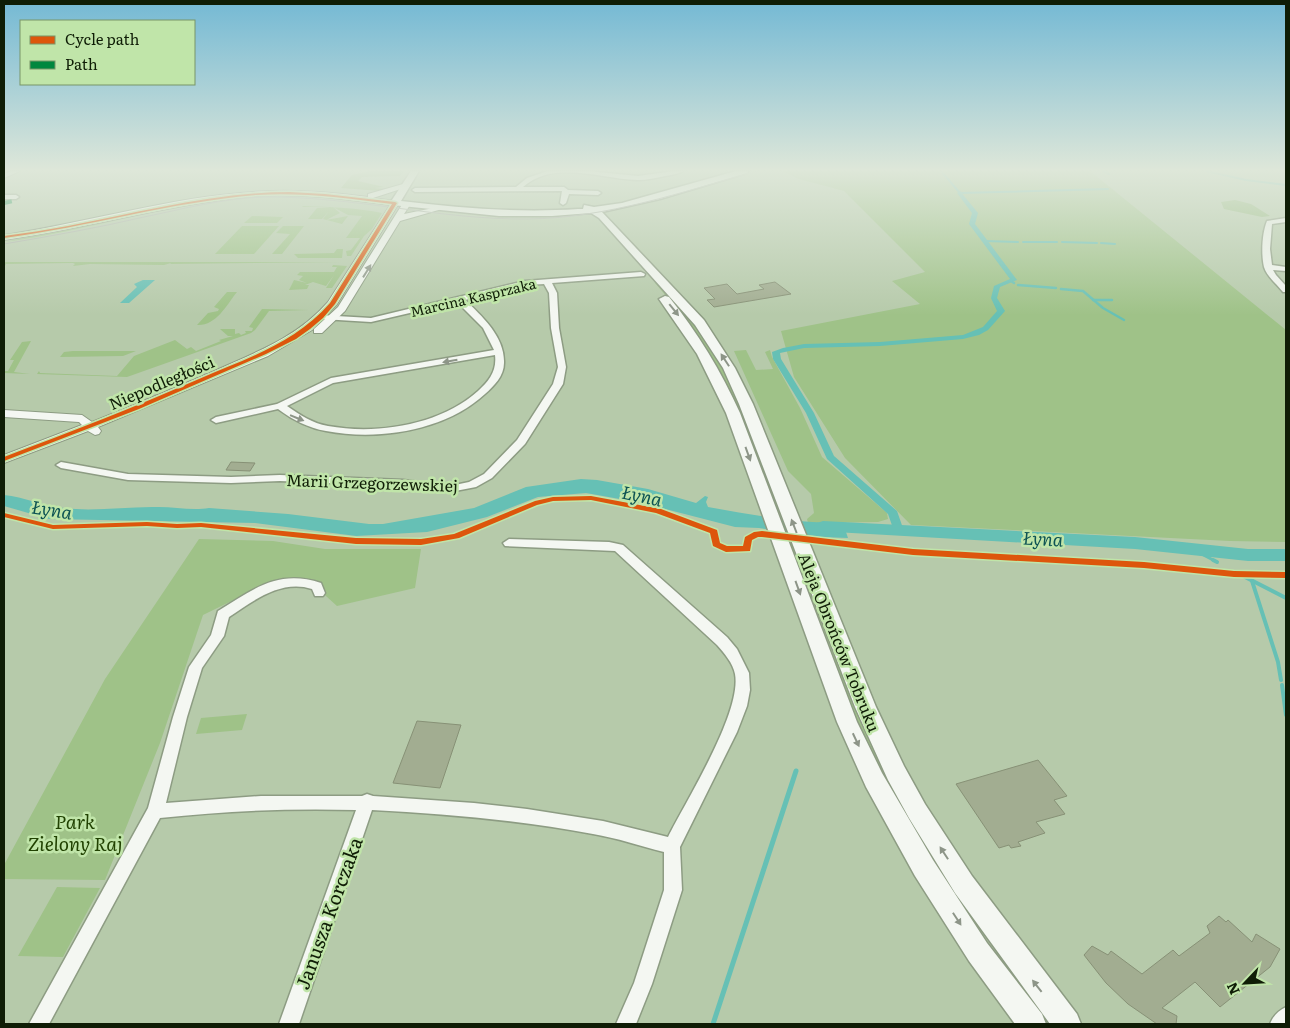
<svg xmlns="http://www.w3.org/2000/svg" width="1290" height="1028" viewBox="0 0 1290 1028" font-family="Literata,serif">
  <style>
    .green { fill: #9fc288 }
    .forest { fill: #92b779 }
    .water { fill: #66c0b5 }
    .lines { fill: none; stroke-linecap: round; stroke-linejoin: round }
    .stream-far4 { stroke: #66c0b5; stroke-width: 2 }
    .stream-far3 { stroke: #66c0b5; stroke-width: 2.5 }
    .stream-far2 { stroke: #66c0b5; stroke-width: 3 }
    .stream-far1 { stroke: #66c0b5; stroke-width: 4 }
    .stream { stroke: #66c0b5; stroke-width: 5 }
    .canal { fill: #66c0b5; fill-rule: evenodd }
    .river { fill: #66c0b5; fill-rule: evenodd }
    .building { fill: #a2ad91; stroke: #879176 }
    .minor-casing { stroke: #8d9c83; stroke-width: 3 }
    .tertiary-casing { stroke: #8d9c83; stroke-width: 2 }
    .secondary-casing { stroke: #8d9c83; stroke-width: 3 }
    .minor { fill: #f4f7f2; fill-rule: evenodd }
    .tertiary { fill: #f4f7f2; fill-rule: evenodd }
    .secondary { fill: #f4f7f2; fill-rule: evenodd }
    .tram { stroke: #adb1a9; stroke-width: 1 }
    .quiet { stroke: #00873e; stroke-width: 4; stroke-dasharray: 8 4; stroke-linecap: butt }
    .cycleway-casing { stroke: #c0e5a9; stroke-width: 3 }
    .cycleway { fill: #dd560c; fill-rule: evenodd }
    .oneway { fill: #8d9588 }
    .labels { text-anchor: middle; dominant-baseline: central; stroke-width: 5; stroke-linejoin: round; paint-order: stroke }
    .far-street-label { font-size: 14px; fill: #0f1d06; stroke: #c0e5a9 }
    .street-label { font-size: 16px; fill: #0f1d06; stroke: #c0e5a9 }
    .water-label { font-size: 18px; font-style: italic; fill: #0d5353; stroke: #c0e5a9 }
    .near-park-label { font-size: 19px; font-style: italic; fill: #214202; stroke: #c0e5a9 }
    .near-street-label { font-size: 19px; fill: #0f1d06; stroke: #c0e5a9 }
  </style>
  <rect width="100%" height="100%" fill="#b6caaa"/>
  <g class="green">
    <polygon points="782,171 1090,171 1286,330 1286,542 1230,541 911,525 845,458 794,377 781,331 920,304 892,281 925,272 844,191 799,179"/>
    <path d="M280 194 373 203C334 201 295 192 255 196 170 203 88 231 4 242L202 202 238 196Z"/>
    <path d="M303 206C329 207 359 208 382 213L372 229 364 236 351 256H347L346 251 351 250 360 238H346L362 216 348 215 333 207 340 213 326 220 348 216 342 224 323 219 329 211 322 219H308L317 208 332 207H302Z"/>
    <polygon points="252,216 283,217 277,223 244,223"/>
    <polygon points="242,226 279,226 254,254 215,254"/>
    <polygon points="283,226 304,226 282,254 272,254 290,234 276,233"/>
    <polygon points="337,249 343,249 342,258 298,258 294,254 334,253"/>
    <polygon points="4,262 340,262 170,264 171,263 164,265 90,264 73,266 75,264 73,263 6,264 4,268"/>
    <polygon points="333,265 347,266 332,288 326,288 334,275 326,286 313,282 305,285 309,285 307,289 289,290 294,280 307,283 299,280 303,276 297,275 300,272 334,272 337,267 332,267"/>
    <path d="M654 279C669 296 687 313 700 331 737 384 757 446 780 505H773C755 457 739 403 713 359 696 332 676 308 655 283Z"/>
    <path d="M227 292H237C226 306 216 326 197 325L208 313 218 311 219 309 214 307Z"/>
    <polygon points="262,309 309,310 269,311 255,330 251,333 127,377 37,374 39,371 40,373 117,376 134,356 175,340 187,349 191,347 196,351 221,341 219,340 233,336 228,336 220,329 235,329 235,334 239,333 241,335 246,333 245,331 252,331 253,328 249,327"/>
    <polygon points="31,341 14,372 30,374 4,373 4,371 8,371 14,360 10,360 22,342"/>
    <polygon points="746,350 756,370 773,369 765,352 770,350 772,357 800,408 822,457 887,513 888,519 878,522 808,523 807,519 814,513 811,494 788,471 734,351"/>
    <polygon points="73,351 136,351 123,356 60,357 64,352"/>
    <polygon points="199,539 273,541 325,549 421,549 415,588 337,606 306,578 266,584 203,615 160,743 105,880 4,879 4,865 105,679"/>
    <polygon points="787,543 795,544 834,645 1020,978 1056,1024 1051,1024 970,915 895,805 852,713"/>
    <polygon points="247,714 242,730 196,734 201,718"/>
    <polygon points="57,887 100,888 63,957 18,956"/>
  </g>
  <g class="forest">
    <polygon points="370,171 404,171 400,176 362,177 358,181 384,187 374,188 386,189 381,191 341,188 352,175"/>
    <polygon points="1235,200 1251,204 1270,216 1262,217 1224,209 1221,202"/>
  </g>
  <g class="water">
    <polygon points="143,280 155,280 129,303 120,303 137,287 134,284"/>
    <path d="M581 479 597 480 648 489 696 503 705 496 708 497 706 502 708 507C753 515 797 523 843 523L848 538 821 537 759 528 735 527 642 503 586 493 538 497 487 517 427 532 356 536 255 523 49 519 4 506V495C24 497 43 506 64 508 95 512 128 506 159 507 175 507 193 511 209 508L288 514 369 524H383L474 508 526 487Z"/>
  </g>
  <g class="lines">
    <g class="stream-far4">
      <polyline points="941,171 960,193 1108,189"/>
      <polyline points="1103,171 1109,174"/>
      <polyline points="1206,171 1246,180 1286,185"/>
      <polyline points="985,241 1018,242"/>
      <polyline points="1023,242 1057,242"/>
      <polyline points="1062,242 1097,243"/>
      <polyline points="1101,243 1115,244"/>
    </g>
    <g class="stream-far3">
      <polyline points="1011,281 1014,283"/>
      <polyline points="1018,285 1056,288"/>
      <polyline points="1061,289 1083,291 1103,308 1124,320"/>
      <polyline points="1093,300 1112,300"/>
    </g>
    <polyline class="stream-far2" points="1192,549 1215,561"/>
    <g class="stream-far1">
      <polyline points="1213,560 1217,562"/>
      <polyline points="1245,577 1286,598"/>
      <polyline points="1252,581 1278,662 1281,680"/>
      <polyline points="1282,685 1286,715"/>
    </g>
    <polyline class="stream" points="713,1024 796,771"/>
    <polygon class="canal" points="960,191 978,213 975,224 1017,280 1000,287 997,298 1005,311 988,330 979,335 963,339 880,346 804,348 780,353 781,359 814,413 834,456 897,511 904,531 899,534 894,531 888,514 827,459 806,413 773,359 772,352 783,348 804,344 880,342 963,335 983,327 997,311 991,298 994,286 1010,279 969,224 972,213 957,193"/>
    <polygon class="river" points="823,521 1135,537 1248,549 1286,549 1286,561 1248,561 1135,549 817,531 814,527 817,523"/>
  </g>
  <g class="building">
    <polygon points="775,282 791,294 714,307 707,300 715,299 704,288 727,284 737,294 764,289 759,285"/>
    <polygon points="231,462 255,463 250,471 226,470"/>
    <polygon points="417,721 461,725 440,788 393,783"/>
    <polygon points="1038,760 1067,796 1054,800 1065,814 1036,822 1045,833 1018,842 1021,846 1011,848 1009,845 999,848 956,784"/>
    <polygon points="1219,916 1226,922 1228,920 1252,942 1256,934 1280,949 1270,967 1220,1007 1195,982 1162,1008 1177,1016 1176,1024 1157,1024 1128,1004 1106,983 1084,955 1092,946 1108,955 1111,951 1142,974 1173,950 1179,956 1210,933 1207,926"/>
  </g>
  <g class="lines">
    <defs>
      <g id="minor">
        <path d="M548 171H587L638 176 674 171H683C678 174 671 175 665 176 656 178 647 180 638 180 601 179 554 159 523 187H564L568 190 598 191 601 193 598 195 569 194 566 203 563 205 560 203 562 191 415 192 412 190 415 188 516 187 527 178Z"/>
        <polygon points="4,195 16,195 19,197 16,199 4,199"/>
        <path d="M1286 218V222L1272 224 1270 249 1272 265 1286 267V271L1273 270 1276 275 1286 286V292H1283C1277 284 1267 277 1264 267 1261 254 1262 233 1267 221Z"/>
        <path d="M641 272 645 274 644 276 552 283 557 293 559 328 566 367 563 384 525 444 492 478 476 487 450 492 403 486 280 481 231 483 128 480 61 468 56 465 61 462 128 474 231 477 280 475 403 480 450 486 469 482 484 474 517 440 553 384 558 367 551 328 549 293 544 284 525 285 465 300C482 316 505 337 504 363 504 376 494 386 485 394 445 431 378 441 326 431 308 428 293 420 278 409L216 423 211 420 216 417 277 404 331 378 494 350 483 328 457 302 371 322 322 319 318 317 319 315 371 318 525 281ZM495 355C497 371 489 381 478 391 440 425 377 435 328 426 312 423 300 415 287 406L333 383Z"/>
        <path d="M509 539 609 542 623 545 727 637 737 649 749 673 750 690 747 706 737 732 680 847 682 890 652 984 636 1024H616L634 983 664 890V852C640 846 617 838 593 834 520 820 446 814 372 810L299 1024H279L356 810C290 808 225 811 160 818L49 1024H29L148 808 173 717 189 667 211 635 218 611C254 589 278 569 321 583L325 593 323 596H315L312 589C281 579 253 601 229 617L224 636 202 668 187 717 166 803 261 796H362L367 794 373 796 474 803 527 809 603 821 668 837C686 801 742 712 735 674 733 663 724 653 717 645L615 551 505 546 503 543Z"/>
        <path d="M1286 1007V1024H1270C1273 1016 1278 1011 1286 1007Z"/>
      </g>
      <g id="tertiary">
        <polygon points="11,171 20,171 4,178 4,174"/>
        <path d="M403 184 410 186 373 198 395 201 399 203 337 304 312 330 268 356 98 427 101 431 99 434 95 435 88 431 4 463V455L82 425 79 422 4 417V410L82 415 92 422C132 406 172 389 212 372 254 353 297 338 328 302L390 205C345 199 300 193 254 196 170 204 88 228 4 240V235C93 222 182 193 273 191 305 190 337 193 368 197V194Z"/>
        <polygon points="403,203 410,205 404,214 438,207 442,209 400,221 345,311 322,333 314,333 314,329 338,307"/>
      </g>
      <g id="secondary">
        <path d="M411 171H419L401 201C460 208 518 213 578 209H583L584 205 594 207 622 203 736 171H748L747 173 660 199 602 212 704 320 735 368 753 404 876 707 904 766 925 804 972 876 1077 1014 1081 1024H1050L955 893 909 818 888 780 855 707 739 404 723 368 695 325 599 218 591 213 552 216H499L392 205 390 203Z"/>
        <path d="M665 296 669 297C698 333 721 371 740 413L857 722 882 773 933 860 987 943 1042 1014 1046 1024H1015L969 961 915 876 866 787 837 722 726 413 697 354 659 299Z"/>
      </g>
    </defs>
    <use href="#minor" class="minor-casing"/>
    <use href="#tertiary" class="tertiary-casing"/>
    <use href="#secondary" class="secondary-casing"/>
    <use href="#minor" class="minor"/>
    <use href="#tertiary" class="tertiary"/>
    <use href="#secondary" class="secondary"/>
    <path class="tram" d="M4 244C51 236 97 228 144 217 183 209 224 198 265 197 353 196 440 220 528 219 607 218 682 192 757 171"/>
    <polyline class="quiet" points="4,203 13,201"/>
    <defs>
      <g id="cycleway">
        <path d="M290 192 325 194 395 202 397 203 335 304 323 318 310 329 296 339 266 354 139 409 4 461V457C70 432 135 407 199 379 247 358 294 344 330 303L392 204C347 198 301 192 256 195 171 202 88 227 4 238V236C25 233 47 230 68 226 142 212 215 192 290 192Z"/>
        <polygon points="591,496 661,509 717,530 720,543 727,546 743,546 745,537 754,532 762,531 913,549 1144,562 1234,571 1286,572 1286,578 1234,577 1144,568 913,555 762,537 758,537 752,540 750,551 726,552 713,546 710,533 656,513 591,500 553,501 537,505 459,538 421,545 356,544 201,527 177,528 147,526 53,529 4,517 4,513 53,525 147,522 177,524 201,523 356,538 421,539 454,534 535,501 553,497"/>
      </g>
    </defs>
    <use href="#cycleway" class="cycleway-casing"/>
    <use href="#cycleway" class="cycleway"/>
  </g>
  <defs><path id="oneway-solid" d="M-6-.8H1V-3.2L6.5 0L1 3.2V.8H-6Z" transform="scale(1.25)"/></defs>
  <g class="oneway">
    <use href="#oneway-solid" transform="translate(367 271) rotate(-58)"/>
    <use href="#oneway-solid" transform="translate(674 310) rotate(51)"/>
    <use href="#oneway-solid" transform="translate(725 360) rotate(-123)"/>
    <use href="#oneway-solid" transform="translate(450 361) rotate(170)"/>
    <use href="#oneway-solid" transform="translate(297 418) rotate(22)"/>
    <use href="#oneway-solid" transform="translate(748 454) rotate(70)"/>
    <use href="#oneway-solid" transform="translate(794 526) rotate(-111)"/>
    <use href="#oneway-solid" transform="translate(798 588) rotate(70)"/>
    <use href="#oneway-solid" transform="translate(856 740) rotate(65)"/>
    <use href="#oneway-solid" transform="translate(944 853) rotate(-123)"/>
    <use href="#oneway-solid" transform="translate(957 919) rotate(57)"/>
    <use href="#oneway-solid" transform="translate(1037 986) rotate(-128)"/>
  </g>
  <linearGradient id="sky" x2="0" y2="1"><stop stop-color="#74b9d4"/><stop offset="0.54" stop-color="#dee7d9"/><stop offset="1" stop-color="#dee7d9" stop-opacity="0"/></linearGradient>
  <rect width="1290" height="315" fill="url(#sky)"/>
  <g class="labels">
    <g class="far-street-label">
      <text transform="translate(473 297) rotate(-13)">Marcina Kasprzaka</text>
    </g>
    <g class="street-label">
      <text transform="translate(161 382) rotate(-23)">Niepodległości</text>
      <text transform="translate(372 482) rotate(2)">Marii Grzegorzewskiej</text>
      <text transform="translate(840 642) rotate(68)">Aleja Obrońców Tobruku</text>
    </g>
    <g class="water-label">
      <text transform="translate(642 495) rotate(12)">Łyna</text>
      <text transform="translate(52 509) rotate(9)">Łyna</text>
      <text transform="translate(1043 538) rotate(3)">Łyna</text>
    </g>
    <g class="near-park-label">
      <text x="75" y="821">Park<tspan x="75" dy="22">Zielony Raj</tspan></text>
    </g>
    <g class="near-street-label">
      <text transform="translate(328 913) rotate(-70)">Janusza Korczaka</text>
    </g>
  </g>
  <rect width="1290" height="1028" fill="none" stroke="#0f1d06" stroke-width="10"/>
  <rect x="20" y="20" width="175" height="65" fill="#c0e5a9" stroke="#799568"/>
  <rect x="30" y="36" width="25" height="8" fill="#dd560c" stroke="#799568"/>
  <text x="65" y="45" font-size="15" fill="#0f1d06">Cycle path</text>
  <rect x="30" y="61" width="25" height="8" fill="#00873e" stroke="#799568"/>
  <text x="65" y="70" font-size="15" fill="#0f1d06">Path</text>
  <g transform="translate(1245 983) rotate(245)" stroke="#c0e5a9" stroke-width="4" paint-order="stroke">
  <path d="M0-4L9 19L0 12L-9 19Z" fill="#0f1d06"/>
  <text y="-8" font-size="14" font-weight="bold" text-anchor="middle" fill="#0f1d06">N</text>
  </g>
</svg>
